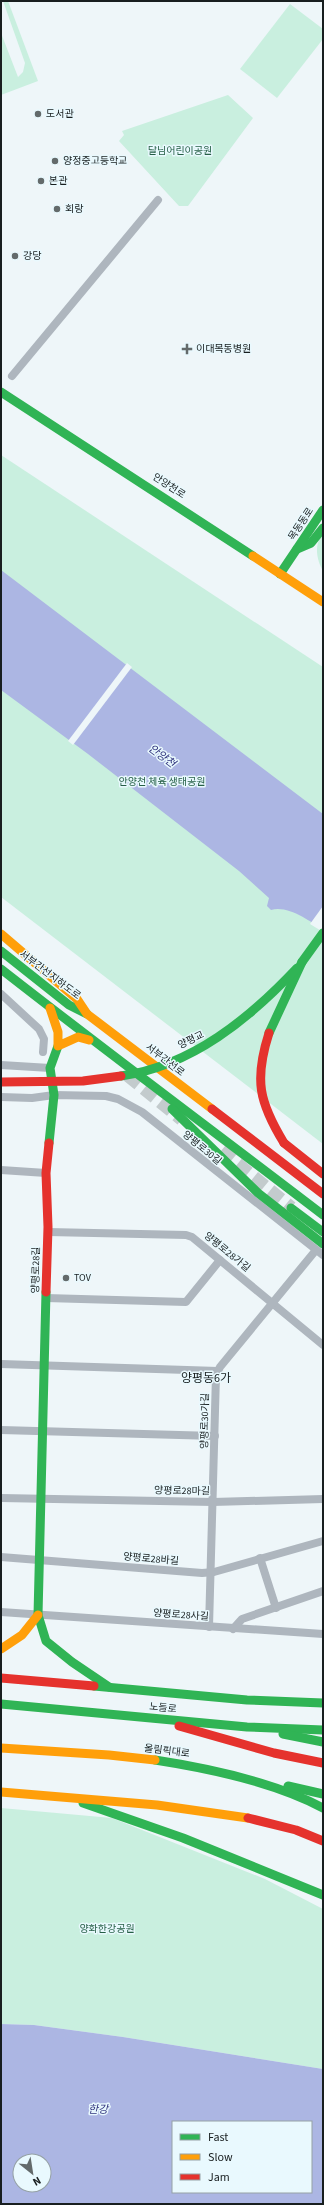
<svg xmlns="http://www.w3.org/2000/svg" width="324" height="2205" viewBox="0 0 324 2205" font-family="'Source Sans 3','Noto Sans KR',sans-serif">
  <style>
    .green { fill: #c9efdf }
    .water { fill: #acb6e3; fill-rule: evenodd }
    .pier { fill: #eef6f9 }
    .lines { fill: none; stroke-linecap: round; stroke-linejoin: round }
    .highway-tunnel { stroke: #c3cbcd; stroke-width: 14; stroke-dasharray: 14 7; stroke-linecap: butt }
    .street { stroke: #aeb6be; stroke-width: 8 }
    .fast { stroke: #30b455; stroke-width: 9 }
    .slow { stroke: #ff9f0a; stroke-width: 9 }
    .jam { stroke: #e5322d; stroke-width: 9 }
    .fast-bridge { stroke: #30b455; stroke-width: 9 }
    .jam-bridge { stroke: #e5322d; stroke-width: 9 }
    .poi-dot { fill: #636a6b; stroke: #e9f9fe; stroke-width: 1.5 }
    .labels { text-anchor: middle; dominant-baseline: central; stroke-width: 3; stroke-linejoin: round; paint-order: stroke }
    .poi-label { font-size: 10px; fill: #181e1f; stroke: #e9f9fe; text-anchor: start }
    .park-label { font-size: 10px; fill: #255f46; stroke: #e9f9fe }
    .street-label { font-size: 10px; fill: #181e1f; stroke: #e9f9fe }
    .water-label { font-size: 11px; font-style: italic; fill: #31347e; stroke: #e9f9fe }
    .quarter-label { font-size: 12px; fill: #181e1f; stroke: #e9f9fe }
  </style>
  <rect width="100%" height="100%" fill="#eef6f9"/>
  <g class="green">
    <polygon points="3,1 8,1 38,81 1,95 1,33 18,77 23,72 25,63"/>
    <polygon points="290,4 323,29 323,39 277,98 240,69"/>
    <polygon points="228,95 253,118 188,206 179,206 119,141 124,135 122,131"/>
    <polygon points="1,455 323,667 323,1144 1,897"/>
    <path d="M323 533V571C316 559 314 544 323 533Z"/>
    <polygon points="1,1808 112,1818 265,1879 323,1909 323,2069 123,2037 34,2025 1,2024"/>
  </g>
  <g class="water">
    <path d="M1 570 323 814V930C310 921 288 905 271 910L267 906 269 898 239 871 88 754 1 690Z"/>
    <path d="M1 2024 34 2025 123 2037 323 2069V2204H1ZM173 2122H311V2192H173ZM20 2161H44V2185H20Z"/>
  </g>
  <g class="pier">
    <polygon points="127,663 132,667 73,745 68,741"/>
    <polygon points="323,906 323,932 310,924"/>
  </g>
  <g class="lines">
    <g class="highway-tunnel">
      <polyline points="128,1075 182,1119"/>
      <polyline points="221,1151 291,1208"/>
    </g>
    <g class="street">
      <polyline points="12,376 158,200"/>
      <polyline points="1,994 39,1029 44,1039 43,1052"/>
      <polyline points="1,1065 50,1068"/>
      <polyline points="1,1097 32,1098 54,1095 106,1096 118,1099 142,1112 323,1255"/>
      <polyline points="1,1170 46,1173"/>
      <polyline points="48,1232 186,1235 192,1237 323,1345"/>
      <polyline points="46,1298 186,1302 220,1260"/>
      <polyline points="1,1364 218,1371"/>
      <polyline points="1,1430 215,1436"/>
      <polyline points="1,1498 213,1502 323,1499"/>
      <polyline points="1,1557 202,1573 214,1572 323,1541"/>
      <polyline points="260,1558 276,1608"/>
      <polyline points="1,1612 323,1634"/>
      <polyline points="209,1627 216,1375 220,1367 316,1250"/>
      <polyline points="233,1629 242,1619 323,1591"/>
    </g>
    <g class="fast">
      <polyline points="1,392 253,556"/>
      <polyline points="297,549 311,543 323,528"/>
      <polyline points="280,574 323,510"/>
      <polyline points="1,951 69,1005 87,1014"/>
      <polyline points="302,962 323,933"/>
      <path d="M1 969C107 1052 216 1133 323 1215"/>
      <polyline points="172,1109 258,1193 323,1244"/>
      <polyline points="49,1143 54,1095 50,1068 58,1046"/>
      <polyline points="291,1208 323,1232"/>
      <polyline points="38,1615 46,1292"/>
      <polyline points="38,1615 46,1641 72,1662 109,1687"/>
      <polyline points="94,1686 247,1700 323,1703"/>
      <polyline points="1,1704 247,1727 323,1730"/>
      <polyline points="283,1734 323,1742"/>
      <path d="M155 1760C207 1768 276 1783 323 1808"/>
      <polyline points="288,1786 323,1794"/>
      <polyline points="83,1803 183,1838 323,1895"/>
    </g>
    <g class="slow">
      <polyline points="253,556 323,602"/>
      <polyline points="1,934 77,999 87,1014 212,1109"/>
      <polyline points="50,1008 58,1032 58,1046 78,1037 89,1040"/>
      <polyline points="1,1649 22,1635 38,1615"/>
      <polyline points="1,1748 109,1755 155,1760"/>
      <polyline points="1,1792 157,1805 248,1818"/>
    </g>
    <g class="jam">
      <polyline points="212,1109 323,1194"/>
      <polyline points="284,1143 323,1174"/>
      <polyline points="46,1292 48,1227 46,1173 49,1143"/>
      <polyline points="1,1678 94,1686"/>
      <polyline points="179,1726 274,1753 323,1763"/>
      <polyline points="248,1818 296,1830 323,1841"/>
    </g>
    <g class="fast-bridge">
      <polyline points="269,1033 302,962"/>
      <path d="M121 1076C192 1066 250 1018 297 968"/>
    </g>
    <g class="jam-bridge">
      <path d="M269 1033C254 1080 259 1102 284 1143"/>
      <polyline points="1,1082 83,1081 121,1076"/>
    </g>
  </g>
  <g class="poi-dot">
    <circle cx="38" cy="114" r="4"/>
    <circle cx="55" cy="161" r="4"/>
    <circle cx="41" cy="181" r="4"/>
    <circle cx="57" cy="209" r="4"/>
    <circle cx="15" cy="256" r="4"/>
    <path d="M185 343h4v4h4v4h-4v4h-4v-4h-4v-4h4z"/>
    <circle cx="66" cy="1278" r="4"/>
  </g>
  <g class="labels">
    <g class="poi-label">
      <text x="46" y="114">도서관</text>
      <text x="63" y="161">양정중고등학교</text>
      <text x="49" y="181">본관</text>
      <text x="65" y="209">회랑</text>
      <text x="23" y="256">강당</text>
      <text x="196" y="349">이대목동병원</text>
      <text x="74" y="1278">TOV</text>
    </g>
    <g class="park-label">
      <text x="180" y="151">달님어린이공원</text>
      <text x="162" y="782">안양천 체육 생태공원</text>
      <text x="107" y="1929">양화한강공원</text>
    </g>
    <g class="street-label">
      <text transform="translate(169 486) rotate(33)">안양천로</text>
      <text transform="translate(301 524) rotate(-57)">목동동로</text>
      <text transform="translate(50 975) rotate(37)">서부간선지하도로</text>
      <text transform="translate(191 1040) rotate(-26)">양평교</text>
      <text transform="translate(165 1060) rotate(38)">서부간선로</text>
      <text transform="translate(202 1148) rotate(39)">양평로30길</text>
      <text transform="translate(227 1252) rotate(39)">양평로28가길</text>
      <text transform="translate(36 1270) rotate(-89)">양평로28길</text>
      <text transform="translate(205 1421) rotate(-89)">양평로30가길</text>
      <text transform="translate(182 1491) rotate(1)">양평로28마길</text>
      <text transform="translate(151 1559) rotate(5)">양평로28바길</text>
      <text transform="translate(181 1615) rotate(4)">양평로28사길</text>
      <text transform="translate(163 1708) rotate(6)">노들로</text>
      <text transform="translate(167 1751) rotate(7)">올림픽대로</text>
    </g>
    <g class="water-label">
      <text transform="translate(162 756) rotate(37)">안양천</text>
      <text x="98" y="2109">한강</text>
    </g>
    <g class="quarter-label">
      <text x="206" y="1378">양평동6가</text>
    </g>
  </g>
  <rect width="324" height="2205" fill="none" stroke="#181e1f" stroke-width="4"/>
  <rect x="172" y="2121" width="140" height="72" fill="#e9f9fe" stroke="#95a1a5"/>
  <rect x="180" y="2134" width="20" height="6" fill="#30b455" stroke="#95a1a5"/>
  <text x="208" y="2141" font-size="12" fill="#181e1f">Fast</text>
  <rect x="180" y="2154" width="20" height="6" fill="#ff9f0a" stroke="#95a1a5"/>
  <text x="208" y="2161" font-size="12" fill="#181e1f">Slow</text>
  <rect x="180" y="2174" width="20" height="6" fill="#e5322d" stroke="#95a1a5"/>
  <text x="208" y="2181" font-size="12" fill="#181e1f">Jam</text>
  <g transform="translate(32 2173) rotate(150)"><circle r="19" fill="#e9f9fe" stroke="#95a1a5"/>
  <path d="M0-3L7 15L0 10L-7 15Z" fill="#636a6b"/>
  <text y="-6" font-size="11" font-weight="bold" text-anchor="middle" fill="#181e1f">N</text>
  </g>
</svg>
